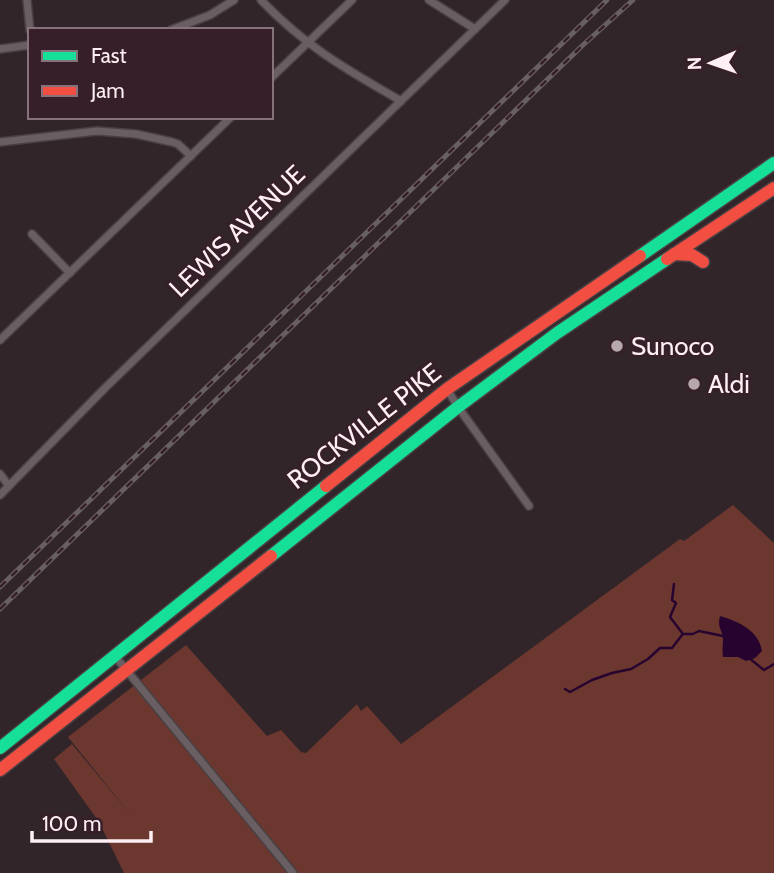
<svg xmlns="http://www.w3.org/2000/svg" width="774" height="873" viewBox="0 0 774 873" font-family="Cabin,sans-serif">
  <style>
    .green { fill: #6c372f }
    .water { fill: #270430 }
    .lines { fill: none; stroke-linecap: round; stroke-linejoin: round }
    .stream { stroke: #270430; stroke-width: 2.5 }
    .street-casing { stroke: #4a4044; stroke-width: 10 }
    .fast-casing { stroke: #4a4044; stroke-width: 15 }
    .jam-casing { stroke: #4a4044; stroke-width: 15 }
    .street { stroke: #695e62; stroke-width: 7 }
    .fast { stroke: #16e098; stroke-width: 12 }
    .jam { stroke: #f24e42; stroke-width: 12 }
    .rail-casing { stroke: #685f62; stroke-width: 5 }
    .rail { stroke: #371f29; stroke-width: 2.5; stroke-dasharray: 8; stroke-linecap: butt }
    .poi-dot { fill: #b6a8ad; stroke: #371f29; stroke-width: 2.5 }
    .labels { text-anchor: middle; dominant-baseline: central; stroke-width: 5; stroke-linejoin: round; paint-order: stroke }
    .street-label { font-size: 26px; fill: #fdeff4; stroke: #371f29 }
    .poi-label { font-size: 26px; fill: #fdeff4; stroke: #371f29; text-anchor: start }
  </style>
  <rect width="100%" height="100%" fill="#31252a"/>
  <polygon class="green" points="733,505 774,543 774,873 124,873 99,822 54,759 72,744 131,815 68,737 186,645 267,736 281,730 301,752 306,753 357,704 361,711 367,706 401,744 680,539 684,541"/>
  <path class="water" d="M720 616C737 621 759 630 762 651L755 658 746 661 738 657H723C722 650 723 645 723 639 722 629 717 627 720 616Z"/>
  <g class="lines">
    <g class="stream">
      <polyline points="674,584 672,600 676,603 670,617 683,634 693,634 699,631 723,636"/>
      <polyline points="749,658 764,670 774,664"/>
      <polyline points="565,689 570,692 592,680 612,673 631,669 648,659 660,648 672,648 682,635"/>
    </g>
    <defs>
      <g id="street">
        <polyline points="27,0 30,30"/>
        <path d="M261 0C306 47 346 69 401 101"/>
        <polyline points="429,0 475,29"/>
        <polyline points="171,30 210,15 234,0"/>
        <polyline points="0,49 30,45"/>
        <polyline points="271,78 352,0"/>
        <polyline points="0,142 97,131 136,134 172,142 178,144 191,156"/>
        <polyline points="32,234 70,273"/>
        <polyline points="0,340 231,117"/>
        <polyline points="447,389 458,407 529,506"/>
        <polyline points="0,474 9,486"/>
        <polyline points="0,495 104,389 505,0"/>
        <polyline points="114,655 293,873"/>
      </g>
      <g id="fast">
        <polyline points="640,256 774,163"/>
        <polyline points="271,556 458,407 557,333 667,259"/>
        <polyline points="0,748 326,486"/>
      </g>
      <g id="jam">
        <polyline points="674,254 692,255 703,262"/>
        <polyline points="667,259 774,188"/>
        <polyline points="326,486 447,389 640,256"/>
        <polyline points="0,770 271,556"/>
      </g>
    </defs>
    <use href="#street" class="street-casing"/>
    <use href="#fast" class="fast-casing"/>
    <use href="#jam" class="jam-casing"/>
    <use href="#street" class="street"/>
    <use href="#fast" class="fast"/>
    <use href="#jam" class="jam"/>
    <defs>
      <g id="rail">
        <polyline points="0,587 607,0"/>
        <polyline points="0,609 583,45 633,0"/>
      </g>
    </defs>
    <use href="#rail" class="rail-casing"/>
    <use href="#rail" class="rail"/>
  </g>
  <g class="poi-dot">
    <circle cx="617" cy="346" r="7"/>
    <circle cx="694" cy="384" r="7"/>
  </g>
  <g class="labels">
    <g class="street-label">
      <text transform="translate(237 231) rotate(-44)">LEWIS AVENUE</text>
      <text transform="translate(364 426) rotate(-38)">ROCKVILLE PIKE</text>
    </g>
    <g class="poi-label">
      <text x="631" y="346">Sunoco</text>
      <text x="708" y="384">Aldi</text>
    </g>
  </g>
  <rect x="28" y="28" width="245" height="91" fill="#371f29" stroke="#86727a" stroke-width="2"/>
  <rect x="42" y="51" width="35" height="10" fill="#16e098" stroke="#86727a" stroke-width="2"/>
  <text x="91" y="63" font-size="21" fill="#fdeff4">Fast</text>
  <rect x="42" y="86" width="35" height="10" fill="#f24e42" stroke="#86727a" stroke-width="2"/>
  <text x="91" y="98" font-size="21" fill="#fdeff4">Jam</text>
  <g transform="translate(711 63) rotate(268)" stroke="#371f29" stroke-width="5" paint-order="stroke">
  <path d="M0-5L12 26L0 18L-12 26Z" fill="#fdeff4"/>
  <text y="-10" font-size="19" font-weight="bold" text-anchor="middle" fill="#fdeff4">N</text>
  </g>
  <path d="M32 831v10h119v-10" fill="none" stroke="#fdeff4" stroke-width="3.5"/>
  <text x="42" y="831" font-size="21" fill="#fdeff4" stroke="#371f29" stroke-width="5" paint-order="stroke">100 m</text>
</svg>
